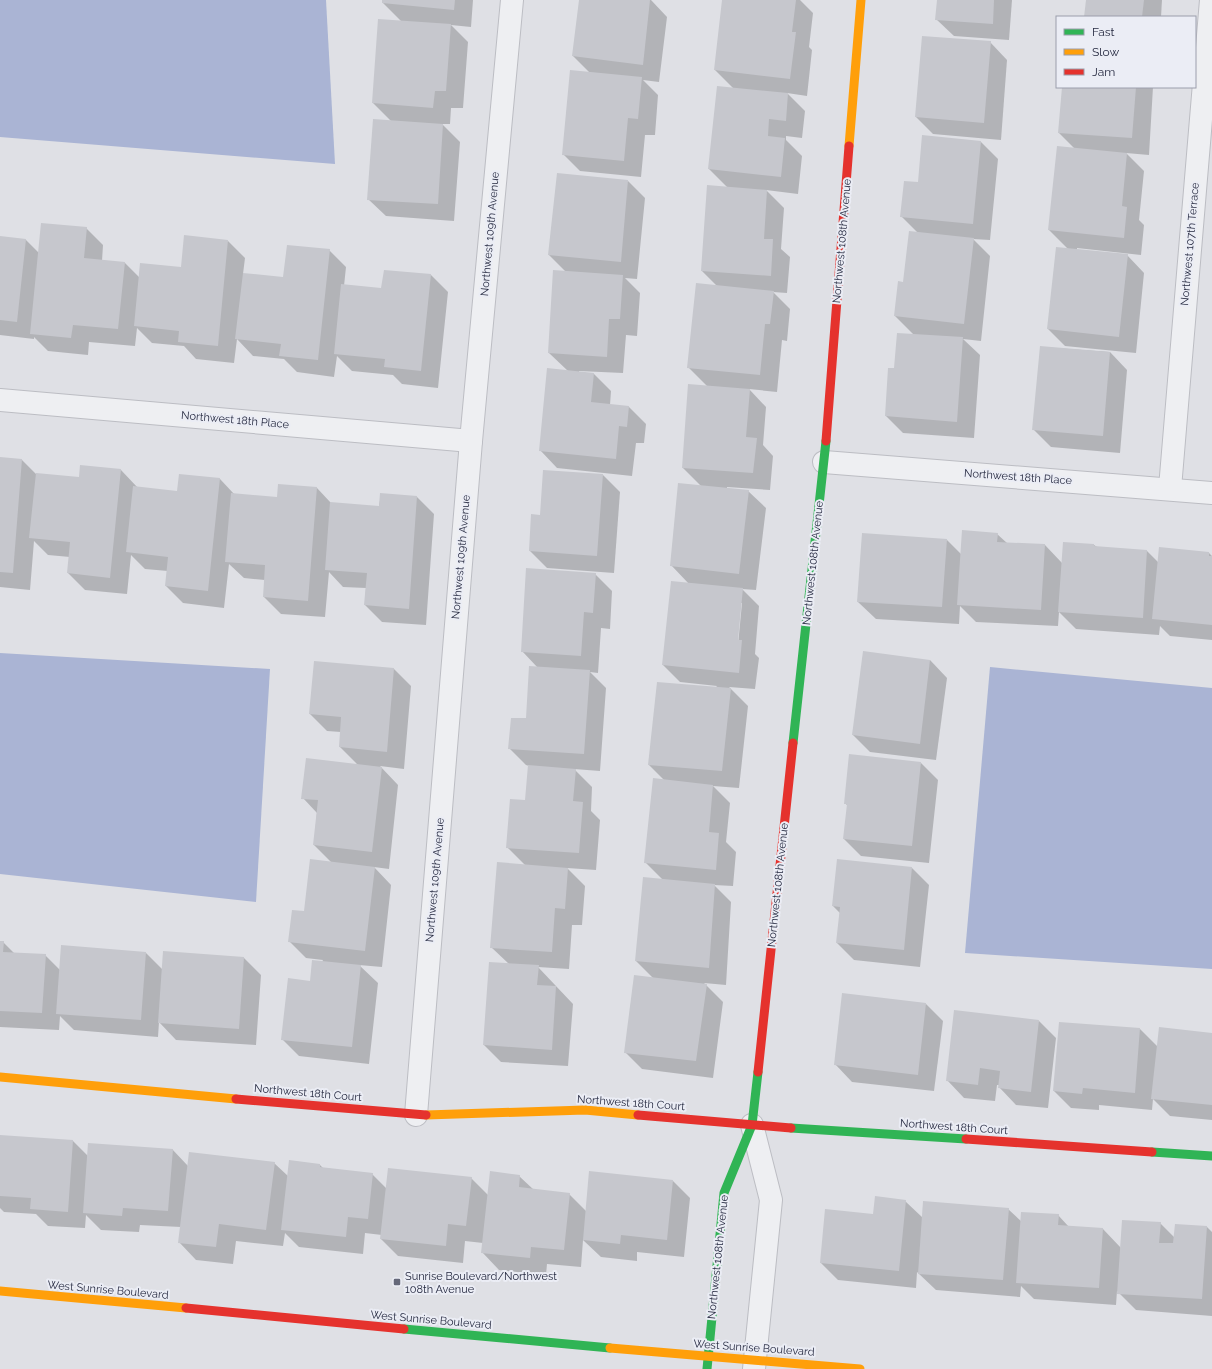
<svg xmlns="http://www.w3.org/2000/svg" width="1212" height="1369" viewBox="0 0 1212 1369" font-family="Raleway,sans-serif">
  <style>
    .water { fill: #aab4d4 }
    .shadow { fill: #0003; fill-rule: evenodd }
    .building { fill: #c6c7cd }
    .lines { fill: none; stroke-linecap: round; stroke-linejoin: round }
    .street-casing { stroke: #bcbdc3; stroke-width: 24 }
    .street { stroke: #eeeff2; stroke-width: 22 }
    .fast { stroke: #30b455; stroke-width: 9 }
    .slow { stroke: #ff9f0a; stroke-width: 9 }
    .jam { stroke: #e5322d; stroke-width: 9 }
    .poi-dot { fill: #656879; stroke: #ebedf5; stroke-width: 1.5 }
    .labels { text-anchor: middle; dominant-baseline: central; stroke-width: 4; stroke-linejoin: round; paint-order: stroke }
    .street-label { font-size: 11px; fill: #24283f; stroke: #ebedf5 }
    .poi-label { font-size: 11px; fill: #24283f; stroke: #ebedf5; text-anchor: start }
  </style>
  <rect width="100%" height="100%" fill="#dfe0e5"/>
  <g class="water">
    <polygon points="0,0 326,0 335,164 0,137"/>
    <polygon points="0,653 270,669 256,902 0,874"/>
    <polygon points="990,667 1212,688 1212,969 965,953"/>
  </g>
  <g class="shadow">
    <polygon points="383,0 473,0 471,27 451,25 468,42 463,108 451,108 450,124 442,124 460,142 454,221 386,216 368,199 391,121 373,103 402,22 383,3"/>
    <polygon points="580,0 651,0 667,17 659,82 643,80 658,95 655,135 645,135 641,177 580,171 563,154 590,73 573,56"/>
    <path d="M723 0H800L813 13 809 47 812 50 807 96 787 93 805 111 802 138 786 136V140L802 156 798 194 766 190 784 208 781 249 790 257 787 293 773 292 790 309 787 341 782 340 777 392 749 389 766 407 763 445 773 456 770 490 727 487V489L748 491 766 508 756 590 742 589 759 606 755 654 759 658 755 689 729 687 748 706 739 788 713 786 730 803 726 842 736 852 733 886 714 885 731 902 726 985 704 983 723 1002 713 1078 642 1069 625 1052 653 978 636 961 663 880 645 862 665 781 649 765 717 686 680 682 663 665 689 584 671 565 701 486 683 468 707 386 688 367 717 286 702 271 727 187 709 169 734 89 715 70ZM740 603H742L738 645H736Z"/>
    <polygon points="938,0 1012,0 1009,40 954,36 936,19"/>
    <polygon points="1087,0 1162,0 1161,17 1085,17"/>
    <polygon points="990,42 1007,60 1001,140 933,134 916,117"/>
    <polygon points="1063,87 1153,87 1149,155 1126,153 1144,171 1139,220 1144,225 1141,255 1077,248 1077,250 1127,255 1144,273 1136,353 1065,346 1048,329 1068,249 1049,230 1075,149 1059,133"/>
    <polygon points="923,136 981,142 998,159 990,240 973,239 990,256 981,341 963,339 980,355 974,438 903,433 886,416 895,369 914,335 895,316 918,233 901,216 919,183"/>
    <polygon points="628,181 645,198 637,279 625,278 640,293 637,336 626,335 623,373 579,371 579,372 594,374 611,391 610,405 629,407 646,424 644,443 636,443 632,476 557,468 540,450 568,371 549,353 566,272 549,255"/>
    <polygon points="86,228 103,245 102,261 125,263 140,278 182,268 228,241 245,258 243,274 284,278 329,250 346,267 344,286 382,289 431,275 448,292 438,388 402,384 393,375 352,371 337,356 334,377 297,372 284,359 253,356 237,339 234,363 196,359 184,346 152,343 137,328 135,346 89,342 88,355 48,351 34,337 34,339 0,335 0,237 26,240 39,253"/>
    <polygon points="1041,347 1110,352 1127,370 1120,453 1051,447 1034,430"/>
    <polygon points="0,458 22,460 37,475 80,478 121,470 138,488 178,492 220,479 235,495 278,498 317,488 331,503 379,507 381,494 417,497 434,514 426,625 382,622 365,605 366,588 343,587 329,572 325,617 281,614 264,597 265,580 244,578 229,564 224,608 183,603 166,586 168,571 145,569 131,555 127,594 85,590 68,573 70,557 48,555 34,541 30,590 0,587"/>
    <polygon points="603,475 620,492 614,573 547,568 530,551 541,516"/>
    <polygon points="997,534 1007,543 1045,545 1062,563 1064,543 1094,545 1097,547 1147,551 1158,562 1209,553 1212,556 1212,640 1170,636 1160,626 1159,635 1076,629 1059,612 1058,626 976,622 960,606 959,624 876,619 858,602 947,540 961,554"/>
    <polygon points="595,574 612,591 610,629 601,628 598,673 590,672 606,688 600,771 574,769 592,787 591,811 600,820 596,870 567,868 585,886 582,925 572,925 569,969 538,967 573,1004 568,1066 501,1062 484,1045 509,964 491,947 525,865 507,847 526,801 529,766 526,765 509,748 527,719 538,668 522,651"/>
    <polygon points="930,660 947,678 936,760 870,752 853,735"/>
    <polygon points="315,662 394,669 411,686 404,769 380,766 398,785 389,869 374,867 391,885 382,967 359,965 378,983 369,1064 299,1056 282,1039 323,960 306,958 289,941 331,862 314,845 317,813 303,798 358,765 340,747 341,732 327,731 310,714"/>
    <polygon points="921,763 938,780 929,863 861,856 844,839 848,806 845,803"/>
    <polygon points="912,868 929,885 920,967 854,960 837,943 840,913 833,906"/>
    <polygon points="0,942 3,942 15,954 45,955 60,970 146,953 163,970 164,953 244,958 261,975 256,1045 176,1040 159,1022 158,1037 74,1030 60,1016 59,1030 0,1027"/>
    <polygon points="926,1004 943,1021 934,1091 852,1082 835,1064"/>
    <polygon points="1039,1021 1056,1038 1048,1108 1016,1105 999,1087 999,1085 997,1085 995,1101 964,1098 947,1080"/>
    <polygon points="1140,1029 1158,1047 1212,1034 1212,1120 1170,1116 1153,1099 1152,1110 1099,1105 1099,1110 1071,1108 1054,1091"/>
    <polygon points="0,1136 73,1141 88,1156 172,1149 188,1166 274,1163 288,1176 320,1165 323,1168 372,1174 387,1189 471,1178 488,1195 519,1176 534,1190 569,1194 586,1211 673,1181 690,1198 684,1257 637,1252 637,1261 601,1257 583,1240 581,1267 547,1264 546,1275 499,1270 482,1252 483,1243 465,1241 463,1263 398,1256 381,1239 382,1235 365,1233 363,1254 299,1247 285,1233 283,1246 236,1241 233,1264 196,1260 179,1242 181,1227 140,1225 139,1232 101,1230 86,1215 85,1228 48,1226 36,1214 4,1212 0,1208"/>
    <polygon points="905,1201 923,1218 1008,1209 1022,1222 1058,1215 1069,1227 1103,1229 1121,1248 1160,1223 1175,1238 1207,1227 1212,1232 1212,1316 1136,1310 1117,1291 1116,1305 1034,1299 1021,1286 1020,1297 936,1290 917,1272 916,1288 838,1280 821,1263 874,1215"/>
  </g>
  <g class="building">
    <polygon points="382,0 455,0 454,10 382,3"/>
    <polygon points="579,0 650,0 643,65 572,56"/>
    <polygon points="722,0 796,0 792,32 796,32 790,79 714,70"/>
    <polygon points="937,0 994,0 993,24 935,20"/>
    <polygon points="1086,0 1144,0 1142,17 1084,17"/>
    <polygon points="378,19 451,24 446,91 435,91 433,108 372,103"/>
    <polygon points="922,36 991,41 984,123 915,117"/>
    <polygon points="570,70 642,77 638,119 628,118 624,161 562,155"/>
    <polygon points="717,86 788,93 786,121 769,119 768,136 785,138 781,177 708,169"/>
    <polygon points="1062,87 1136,87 1132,138 1058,133"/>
    <polygon points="373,119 443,124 438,204 367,200"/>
    <polygon points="922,135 981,141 973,224 900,217 904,181 918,182"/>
    <polygon points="1057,146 1127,153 1122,206 1127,207 1124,238 1048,230"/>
    <polygon points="557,173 628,180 621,262 548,255"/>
    <polygon points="707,185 767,190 764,239 773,239 771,276 701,271"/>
    <polygon points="41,223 87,227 84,258 125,262 118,329 73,325 71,338 30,334"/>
    <polygon points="909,231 974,238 964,324 894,316 898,281 903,282"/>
    <polygon points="184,235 228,240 218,346 178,342 179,331 134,326 140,263 181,267"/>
    <polygon points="0,236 26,239 17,322 0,320"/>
    <polygon points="287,245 330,249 318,360 279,356 281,344 235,339 243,273 283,277"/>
    <polygon points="1056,247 1128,254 1119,337 1047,329"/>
    <polygon points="384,270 431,274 421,371 384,367 385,359 334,354 341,284 381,288"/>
    <polygon points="553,270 623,275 620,319 609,319 607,357 548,353"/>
    <polygon points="696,283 774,291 770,324 765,324 760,375 687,368"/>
    <polygon points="897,333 963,337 957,422 885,416 888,368 894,368"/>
    <polygon points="1040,346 1110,352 1103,436 1032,430"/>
    <polygon points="547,368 594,373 591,402 629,406 627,427 619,426 616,459 539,451"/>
    <polygon points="688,384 750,389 746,437 757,438 753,473 682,468"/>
    <polygon points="0,457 22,459 13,573 0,572"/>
    <polygon points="80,465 121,469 110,578 67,573 70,542 29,538 36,473 79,477"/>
    <polygon points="543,470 603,474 597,556 529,551 531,514 540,515"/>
    <polygon points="179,474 220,478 208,591 165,586 168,557 126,552 133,486 177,491"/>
    <polygon points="678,483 749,490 739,574 670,566"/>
    <polygon points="278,484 317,487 308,601 263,597 265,565 225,562 231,493 277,497"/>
    <polygon points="380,493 417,496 409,609 364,605 367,573 325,570 330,502 379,506"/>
    <polygon points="962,530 998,533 997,542 1045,544 1041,610 957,605"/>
    <polygon points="862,533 947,539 942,607 857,602"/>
    <polygon points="1063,542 1094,544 1094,546 1147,550 1143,618 1058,612"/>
    <polygon points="1159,547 1209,552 1209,556 1212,556 1212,625 1152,619"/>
    <polygon points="526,568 596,573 593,613 584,612 581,656 521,652"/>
    <polygon points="671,581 743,588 738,640 742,640 739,673 662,665"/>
    <polygon points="863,651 930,660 920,744 852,735"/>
    <polygon points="314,661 394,668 387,752 339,747 341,717 309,714"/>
    <polygon points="529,666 590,670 584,754 508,749 511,718 526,718"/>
    <polygon points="657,682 731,688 722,771 648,765"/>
    <polygon points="849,754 921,762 912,846 843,839 847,804 844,804"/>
    <polygon points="306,758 382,767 372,852 313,845 318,800 301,799"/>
    <polygon points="528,765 576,769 573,801 583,802 579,853 506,848 510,799 525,800"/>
    <polygon points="653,778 713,785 709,832 719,833 716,870 644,863"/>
    <polygon points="310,859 375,867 365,951 288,942 292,910 304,911"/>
    <polygon points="837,859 912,867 904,950 836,943 840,907 832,906"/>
    <polygon points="497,862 568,868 565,909 555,908 552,952 490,948"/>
    <polygon points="643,877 715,884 709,968 635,961"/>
    <polygon points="0,941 4,941 3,952 46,954 42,1013 0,1011"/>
    <polygon points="61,945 146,952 141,1020 56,1014"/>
    <polygon points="163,951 244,957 239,1029 158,1023"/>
    <polygon points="312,960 361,965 352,1047 281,1040 288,978 310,981"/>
    <polygon points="489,962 539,965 537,985 556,986 552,1050 483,1045"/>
    <polygon points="634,975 707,984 696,1061 624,1053"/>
    <polygon points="842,993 926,1003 918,1075 834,1065"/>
    <polygon points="954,1010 1039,1020 1031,1092 998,1088 1000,1071 980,1068 978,1085 946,1081"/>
    <polygon points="1059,1022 1140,1028 1135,1093 1083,1088 1082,1094 1053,1091"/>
    <polygon points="1159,1027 1212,1033 1212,1105 1151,1099"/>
    <polygon points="0,1135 73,1140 68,1212 30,1209 31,1198 0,1196"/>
    <polygon points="88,1143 173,1149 168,1211 123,1208 122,1216 83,1213"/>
    <polygon points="189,1152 275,1162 266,1230 219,1224 216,1247 178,1243"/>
    <polygon points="289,1160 320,1164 320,1167 373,1173 368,1219 348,1217 346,1237 281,1230"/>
    <polygon points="388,1168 472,1177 466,1226 448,1224 446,1246 380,1239"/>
    <polygon points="490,1171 520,1175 519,1187 570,1193 564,1250 531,1247 530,1258 481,1253"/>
    <polygon points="589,1171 673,1180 667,1240 621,1235 620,1244 583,1240"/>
    <polygon points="875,1196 906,1200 899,1271 820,1263 825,1209 873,1214"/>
    <polygon points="923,1201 1009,1208 1003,1280 918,1274"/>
    <polygon points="1021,1212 1059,1214 1058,1225 1103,1228 1099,1288 1016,1283"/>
    <polygon points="1122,1220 1161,1222 1159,1243 1173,1243 1175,1224 1207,1226 1202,1299 1117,1294"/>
  </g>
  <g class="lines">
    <defs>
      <g id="street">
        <polyline points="0,400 471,441"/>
        <polyline points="824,462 1212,493"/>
        <polyline points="1170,488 1211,0"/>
        <polyline points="416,1115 471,441 512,0"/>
        <polyline points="752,1125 771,1200 754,1369"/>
      </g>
    </defs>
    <use href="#street" class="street-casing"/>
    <use href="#street" class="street"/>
    <g class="fast">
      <polyline points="793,743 826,441"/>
      <polyline points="791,1128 966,1139"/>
      <polyline points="1152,1152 1212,1156"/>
      <polyline points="404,1329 610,1348"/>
      <polyline points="707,1369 724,1193 752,1125 758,1072"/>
    </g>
    <g class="slow">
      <polyline points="849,146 861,0"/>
      <polyline points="0,1077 236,1099"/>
      <polyline points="426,1115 585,1110 638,1115"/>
      <polyline points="0,1291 186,1308"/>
      <polyline points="610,1348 860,1369"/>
    </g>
    <g class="jam">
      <polyline points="826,441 849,146"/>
      <polyline points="758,1072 793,743"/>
      <polyline points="236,1099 426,1115"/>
      <polyline points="638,1115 791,1128"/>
      <polyline points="966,1139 1152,1152"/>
      <polyline points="186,1308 404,1329"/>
    </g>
  </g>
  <rect class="poi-dot" x="393" y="1278" width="8" height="8" rx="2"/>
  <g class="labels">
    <g class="street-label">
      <text transform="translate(490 234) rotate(-85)">Northwest 109th Avenue</text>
      <text transform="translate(842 241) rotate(-85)">Northwest 108th Avenue</text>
      <text transform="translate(1190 244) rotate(-85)">Northwest 107th Terrace</text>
      <text transform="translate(235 420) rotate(5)">Northwest 18th Place</text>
      <text transform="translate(1018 477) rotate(4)">Northwest 18th Place</text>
      <text transform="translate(461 557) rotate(-85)">Northwest 109th Avenue</text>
      <text transform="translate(813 563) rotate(-84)">Northwest 108th Avenue</text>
      <text transform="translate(435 880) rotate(-85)">Northwest 109th Avenue</text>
      <text transform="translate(778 885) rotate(-84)">Northwest 108th Avenue</text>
      <text transform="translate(308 1093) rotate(5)">Northwest 18th Court</text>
      <text transform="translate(631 1103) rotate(4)">Northwest 18th Court</text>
      <text transform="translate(954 1127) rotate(4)">Northwest 18th Court</text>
      <text transform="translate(718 1257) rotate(-84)">Northwest 108th Avenue</text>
      <text transform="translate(108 1290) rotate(5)">West Sunrise Boulevard</text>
      <text transform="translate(431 1320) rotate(5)">West Sunrise Boulevard</text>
      <text transform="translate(754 1348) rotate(4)">West Sunrise Boulevard</text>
    </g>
    <g class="poi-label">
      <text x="405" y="1276">Sunrise Boulevard/Northwest<tspan x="405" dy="13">108th Avenue</tspan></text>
    </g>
  </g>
  <rect x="1056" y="16" width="140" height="72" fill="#ebedf5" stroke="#9b9eac"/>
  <rect x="1064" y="29" width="20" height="6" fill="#30b455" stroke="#9b9eac"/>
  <text x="1092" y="36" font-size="12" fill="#24283f">Fast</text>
  <rect x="1064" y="49" width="20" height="6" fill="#ff9f0a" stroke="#9b9eac"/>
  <text x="1092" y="56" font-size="12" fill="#24283f">Slow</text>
  <rect x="1064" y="69" width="20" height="6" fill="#e5322d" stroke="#9b9eac"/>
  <text x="1092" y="76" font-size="12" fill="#24283f">Jam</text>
</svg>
